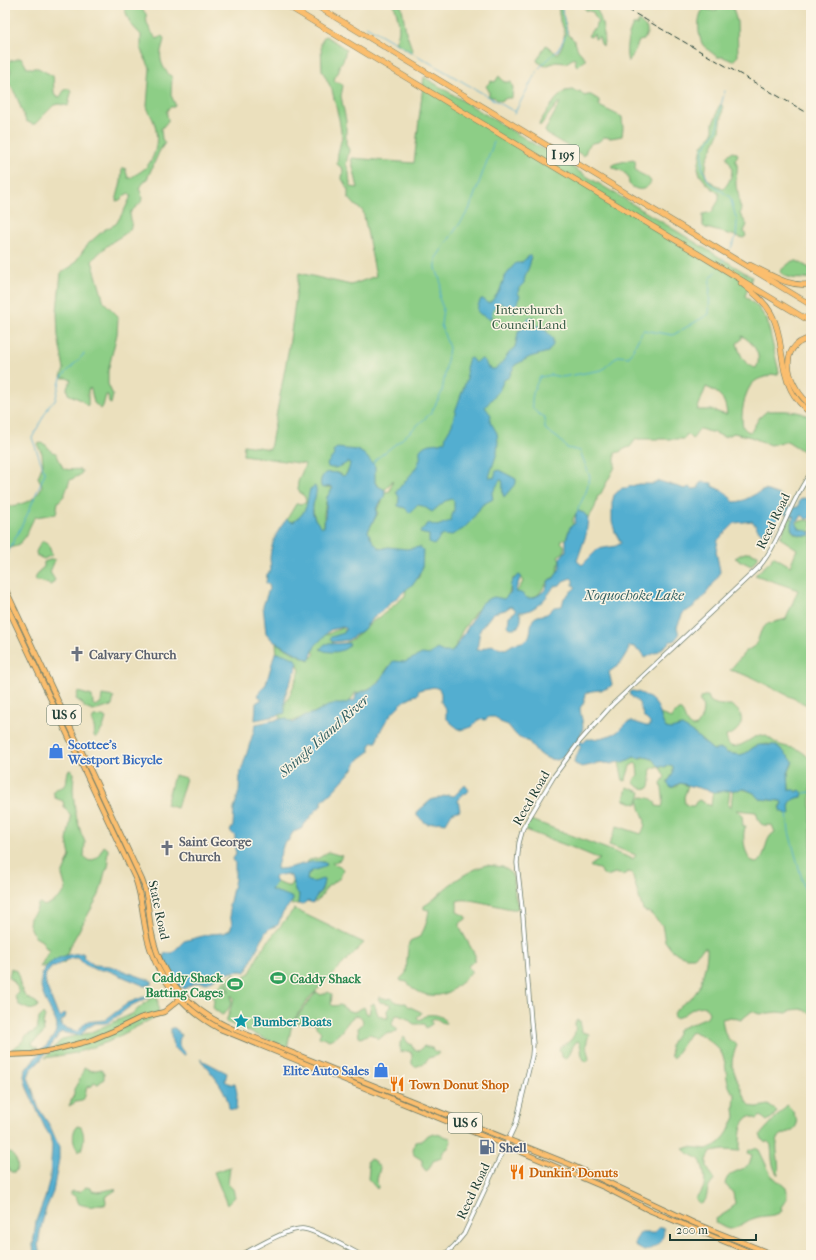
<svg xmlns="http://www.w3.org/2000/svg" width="816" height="1260" viewBox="0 0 816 1260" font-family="'IM FELL French Canon',serif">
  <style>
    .green { fill: #8dce86; stroke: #56865d; fill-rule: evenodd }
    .water { fill: #52aed0; stroke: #387682; fill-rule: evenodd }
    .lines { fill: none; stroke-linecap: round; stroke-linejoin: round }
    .stream { stroke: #52aed0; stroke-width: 1 }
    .minor-casing { stroke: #667664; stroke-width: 5 }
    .major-casing { stroke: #667664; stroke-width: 6 }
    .highway-casing { stroke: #667664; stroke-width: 6 }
    .minor { stroke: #fff; stroke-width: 3.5 }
    .major { stroke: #fbbe6e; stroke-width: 4.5 }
    .highway { stroke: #fbbe6e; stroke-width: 5 }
    .rail { stroke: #1f3d34; stroke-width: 1; stroke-dasharray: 6 3; stroke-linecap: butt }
    .labels { text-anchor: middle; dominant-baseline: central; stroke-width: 3; stroke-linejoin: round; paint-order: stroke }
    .shield { fill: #fcf5e5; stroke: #617469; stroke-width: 1 }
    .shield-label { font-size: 12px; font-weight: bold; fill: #1f3d34 }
    .park-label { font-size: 13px; fill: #355a44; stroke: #fcf5e5 }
    .street-label { font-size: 13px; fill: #1f3d34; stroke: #fcf5e5 }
    .worship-label { font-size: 13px; font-weight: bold; fill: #5b616d; stroke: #fcf5e5; text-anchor: start }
    .shop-label { font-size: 13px; font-weight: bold; fill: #366cbe; stroke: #fcf5e5; text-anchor: start }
    .leisure-label { font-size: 13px; font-weight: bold; fill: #27864d; stroke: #fcf5e5; text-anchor: end }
    .culture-label { font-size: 13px; font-weight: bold; fill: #0d838f; stroke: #fcf5e5; text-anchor: start }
    .food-label { font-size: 13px; font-weight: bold; fill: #c56008; stroke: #fcf5e5; text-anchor: start }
    .service-label { font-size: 13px; font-weight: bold; fill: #4e5e75; stroke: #fcf5e5; text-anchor: start }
    .water-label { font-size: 14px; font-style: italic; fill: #2e5f63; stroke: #fcf5e5 }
  </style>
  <rect width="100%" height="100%" fill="#fcf5e5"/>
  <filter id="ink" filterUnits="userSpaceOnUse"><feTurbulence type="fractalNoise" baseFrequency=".025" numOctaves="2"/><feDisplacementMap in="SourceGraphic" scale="8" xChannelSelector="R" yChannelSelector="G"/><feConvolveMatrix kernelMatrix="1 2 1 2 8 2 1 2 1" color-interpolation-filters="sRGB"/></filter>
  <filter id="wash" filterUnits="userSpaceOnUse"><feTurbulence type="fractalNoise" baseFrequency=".012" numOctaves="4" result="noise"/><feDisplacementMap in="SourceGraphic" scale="16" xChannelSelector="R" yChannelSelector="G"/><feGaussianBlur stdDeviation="0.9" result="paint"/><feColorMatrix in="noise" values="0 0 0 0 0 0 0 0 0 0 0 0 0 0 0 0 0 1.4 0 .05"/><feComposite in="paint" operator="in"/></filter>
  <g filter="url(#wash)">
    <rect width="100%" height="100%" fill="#ebe0bd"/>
    <g class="green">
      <path d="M123 5H139L146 14 147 24 152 33 157 39 162 36 164 38C164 42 162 46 161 51 159 61 164 71 172 77L171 95 175 104 174 107H170C164 112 168 115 168 121L161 129 162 139 165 143 160 150 147 179 139 188C146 205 139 202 130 213 130 217 133 225 130 229 127 233 120 237 115 240 110 243 95 256 92 261L104 302 117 315 118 318 117 334 108 371V384L113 395 111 404 109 403 108 395H106L103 406 101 409 94 403 91 389 90 388 88 390V405L87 406 81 400 68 394 67 388 71 380 67 378H63L61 377 64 369 63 363 58 336 57 311 61 273C65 269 69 269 73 265L88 244 104 230 116 224 125 209 131 196 129 193 125 195 120 200 116 201 121 182 122 168H125L128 178H131C135 174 140 173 144 169 157 158 159 137 154 122 152 116 148 112 147 106L150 68 141 50V35L130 23Z"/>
      <path d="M394 5H400L402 8 406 32 412 49V53L395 42C402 31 398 16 394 5Z"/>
      <path d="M558 5H560L561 8 568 34 574 40 578 50 585 58V61L581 63 578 66 576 65 575 60 574 58 566 63 556 62 545 66 538 62 537 60 546 45 557 54C563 48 566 35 563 27 562 25 560 23 560 21 559 16 559 10 558 5Z"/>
      <path d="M581 5H587L591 7 593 6C601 10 606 38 603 46L601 44 599 37 595 39 594 34 591 37 588 36 592 30 595 29 596 24 598 23 593 12 586 10Z"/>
      <path d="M719 5H732L737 22 738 56 733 61 723 57H717C713 53 706 49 703 45 698 38 696 15 704 9L714 11 717 10Z"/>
      <path d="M639 21 647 29V33L644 40 639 41 633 55 628 62C625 51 627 36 633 25H637Z"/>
      <path d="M326 36C332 41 342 45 346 50L343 61 339 65V71L335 77 334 81 336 82 341 83 343 86 341 96 346 121V144L349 150 346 165C351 171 348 180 351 187L358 188 351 158 414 163 424 77 752 277 745 296 758 307 767 320 779 372 777 375 771 374C766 378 760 377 754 382 744 390 740 416 743 427L747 431 751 432 759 418 767 411C780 411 800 409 811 418V456L787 441 770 445 751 437 734 433 724 437 715 433 706 431 701 429C696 430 696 437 692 439L687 434 684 439H636L630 447C624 448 622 452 615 453V467L600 495 597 497C597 505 593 512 588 518L584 513 578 516 575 515 573 519V525L570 527 566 540 564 538 561 542 564 545V552L558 556 560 560 556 576 549 580 539 594 526 602 515 594 523 582 521 578H513L509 593 505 600 478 609 476 611 462 631 452 654 431 656 410 662 390 665C379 680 375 690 355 693L349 703 339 707 323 709 291 722H282L278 711 287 701 300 671 298 664 277 656 276 643 292 652 309 660 315 654 311 648 323 636 342 628 347 632 333 641 332 644C349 648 360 631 372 622 374 620 378 619 380 617 389 610 396 603 405 596L406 590 419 577 421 568 375 556 368 531 378 513 377 509 382 502 381 493 390 491 393 480 385 490C378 486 373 484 374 474L348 470 345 476H343C336 470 330 474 322 477L321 486 333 488 327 497 324 513V526L322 528C310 517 312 504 316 490L309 494C309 507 303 515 293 522L289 521 287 519 296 504 306 503 305 497C290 486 302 477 305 464L243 455 244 445 270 449 289 347 299 273 351 285 376 276 363 211 355 205 348 197V189L342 179 343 169 337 164 338 153 342 137 339 119 332 90 322 70 321 43 324 37ZM742 336C753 342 763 356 756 368 745 367 739 353 737 343L741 340ZM706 387C720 393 725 398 727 414H723L712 410H697Z"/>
      <path d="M19 58 22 59 27 68H38L53 76C54 82 53 91 55 96L60 97 65 89H70L71 93 68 106 59 104 54 105 35 124H32L26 121 16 95 7 80 11 71 10 69 7 68C9 56 12 63 19 58Z"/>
      <polygon points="499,76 504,82 511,82 513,88 512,98 507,98 501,101 497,100 494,97 489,97 489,91 486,86 491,81 495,82"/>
      <polygon points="573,90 577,92 580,91 584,96 588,95 591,95 599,100 599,105 601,107 622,117 623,128 622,136 611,138 604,137 598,142 592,143 587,148 584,156 547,134 545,131 560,103 558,103 540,126 539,124 547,111 556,99 565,91"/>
      <path d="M721 104 723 108 720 131 707 159 705 176 708 180 723 189C729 184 734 173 731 165 729 161 727 160 727 156L731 152 737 153 738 155 735 160C740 167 735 176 736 184 736 188 737 190 738 193 740 199 738 203 741 208L740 214 747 225 744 231 746 236 743 238 706 228 703 226V214L712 212 719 200V194L707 184 700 175 698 168 702 146 713 133V123L716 117 718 108Z"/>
      <path d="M633 159 635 161C636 163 635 166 635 168 636 175 648 174 651 182 645 192 636 191 629 184L628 176 622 171 612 167 614 164Z"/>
      <path d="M792 261H797L811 269V278C800 279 790 280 781 273L780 271Z"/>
      <path d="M41 443 46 445 52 452 56 453 63 468C70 472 75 467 82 471V472L80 475 70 480 64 496 58 502 56 514 35 517C24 534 29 543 5 550V503L11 507C26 502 37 501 42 485L38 477 43 464 42 453 38 446V444Z"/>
      <path d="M790 516 793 520 791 529C793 533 797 535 802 535L795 523 805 520 811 521V707L751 677 730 670 745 652 756 645 761 631 767 624 786 619 798 590 755 575 771 561 773 556 790 566 797 549 780 538Z"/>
      <polygon points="43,541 48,543 52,555 44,559 37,556 36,552 39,545"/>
      <polygon points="749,552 758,555 758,557 751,566 735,558 742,554"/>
      <polygon points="52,559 55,560 50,572 55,580 51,585 40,581 36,581 35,579 39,571 44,567 44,562"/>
      <polygon points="78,692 92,696 93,704 95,706 101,703 102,695 114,697 112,706 93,711 85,708 82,703 76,699"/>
      <path d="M703 696H708L710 701C717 706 723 705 731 705 734 708 739 710 740 714 745 724 736 734 726 736 729 761 753 734 761 735 768 735 772 741 778 744 782 746 788 747 793 748 800 749 806 755 811 760V1013L801 1009 792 1010 787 1013 778 1012 759 1014 752 1011 741 1020 731 1017 722 1019 724 1030 727 1038 737 1045C735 1050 732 1057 732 1063 732 1069 746 1103 750 1105 756 1109 762 1106 768 1105L777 1111 773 1117 767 1121 761 1116 757 1119 750 1116C739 1122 740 1140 740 1151L724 1150 711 1152 707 1160V1167L714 1180C712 1183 709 1186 708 1189 706 1195 708 1200 701 1204L695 1199C706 1188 706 1183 703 1168 702 1165 701 1161 699 1159 694 1155 687 1154 683 1149L690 1147 707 1149 720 1143 728 1132 735 1117 734 1109 735 1095C723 1084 729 1068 722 1054 720 1049 712 1043 707 1039 701 1035 696 1031 690 1033L675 1056 672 1058 671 1057 670 1046 679 1029 707 1017 709 1013 706 1007C693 1003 686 1017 675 1018L673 1016C677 1005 686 1003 693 996 701 989 708 959 707 948H704L694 957H686L678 954 671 949 665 941 662 925 650 913 643 910C639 898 636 886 632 873L628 872 623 875 615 873 607 876 603 874 599 869 591 867 590 866 600 859 576 849 525 830 529 819 633 859 636 855 609 845 617 826 641 834C651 818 638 814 639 799L637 804 624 800 627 787 641 792 639 799 642 797C650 798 655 798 656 806L662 807C665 799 662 791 661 783L665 777 659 766 651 769C649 776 653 781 649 788 644 790 637 787 634 783V780L638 775 637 765 635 763 630 766 626 779 625 781H623L619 762C629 762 627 758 634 757 636 757 638 758 640 758 651 756 652 759 659 766L670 765 673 766V774L667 783 670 787H675L680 783 688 786 684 797 685 804 689 806H694L696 802 699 800 711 806 713 790 730 789 728 806 731 808 733 787H735L753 792 760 799 781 801 782 803 780 808 783 812 787 814 790 813C787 803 792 797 802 797L799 790 797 792 789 790 788 773 792 765 791 759 777 746 767 744 754 747 747 753 740 755 727 753 720 749 713 750 692 732 680 726C666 735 663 725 660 714L671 718 678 710H680C686 715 684 723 692 727L697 726C702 719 705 709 701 702L699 701ZM736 810 756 812C760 824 759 826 772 825L775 832C763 838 768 855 758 863L750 860C745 854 741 833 746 826H743L742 814Z"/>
      <path d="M103 716 106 718 103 728 96 738 94 736C94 734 95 730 94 727 93 723 90 722 94 717Z"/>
      <path d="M70 770 74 773 73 790 75 811 81 833 85 842 84 857 86 859 90 861 97 858 104 846 108 849 107 859 109 861 108 867 105 872 99 895 69 948 64 963 40 967 50 949 46 948 42 941 35 937 29 924 30 918 36 911 38 904 40 903 44 906C52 903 62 897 66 889L62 875 70 856 67 841 71 817 64 806 63 801 55 798 53 791C57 787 62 789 66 784L68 771Z"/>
      <polygon points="174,775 186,778 177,808 166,805"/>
      <path d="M328 852 342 856 340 860 332 863 342 868 343 870 340 878 327 887 320 898 315 902 314 900 322 890 324 880 322 879C317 881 312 884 307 880 307 871 317 867 324 862L312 863 307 862 309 860 319 858Z"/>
      <path d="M486 865 503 867 510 872 514 880 515 896 518 907 517 909H513C501 908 467 896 457 901V912L467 917C465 922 459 920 460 928L475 955V960L468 966 471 971V973C466 978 454 989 449 992 434 999 417 995 407 982L401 981 400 979 406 973C407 967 407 945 410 941 413 939 416 939 419 937 425 931 428 918 429 910L424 909V906C435 900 441 891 451 884 461 876 474 869 486 865Z"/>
      <path d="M293 880 295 891 299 894 298 904 292 905 291 904 293 900C286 895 278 894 271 889L276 882 287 886H290Z"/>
      <path d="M294 909 364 943 310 997 295 1018 294 1021 316 992 321 995 329 992 332 995 331 1004 333 1006 340 1005 349 1011 354 1012 364 1007 367 1014H369L371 1005 374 1003 378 1015 384 1018H388L387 1010 391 1007V1004L380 1002 378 998 380 997 387 999 391 998C395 1002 400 1004 406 1003L408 1006 421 1012V1014L417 1017 419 1020C423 1019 424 1016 427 1015 434 1014 444 1015 446 1023 440 1024 437 1015 431 1020L432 1024 426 1028 424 1024H414L411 1022 408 1019 398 1015 395 1016 392 1023 393 1026 397 1028V1031L392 1033 385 1034 379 1039C371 1033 370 1033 361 1038L359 1037 358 1028 362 1025C365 1018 358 1012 352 1018 344 1025 340 1038 328 1040L326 1038H320L319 1036 321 1032 316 1027V1024L302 1022 292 1024 287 1048 226 1022 234 998 231 995C233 1003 228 1012 222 1015L213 1008 214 1000 212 996C214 994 223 982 225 980L229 992 227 979 234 974 241 978 250 973 261 950Z"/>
      <path d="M11 968 18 972C19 981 21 996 31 1000 33 1001 35 1001 37 1003L38 1006C31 1013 27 1008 19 1005L15 996 19 993C19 988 15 985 13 980L10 979 9 977Z"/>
      <polygon points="157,993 159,1015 108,1042 75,1053 45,1058 62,1039 89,1033 132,1014"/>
      <path d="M43 1014 45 1017 43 1023 44 1032 41 1036 32 1043 33 1045 38 1048C31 1052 20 1052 12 1050L13 1048 20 1044 26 1036 37 1030 39 1018Z"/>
      <path d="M577 1020 580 1021 582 1032 589 1034 586 1045 589 1059 587 1062C578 1057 584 1048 578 1041L576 1042C571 1047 571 1054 566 1059L562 1057 561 1052 559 1049 561 1046C572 1042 577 1034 575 1023Z"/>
      <polygon points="404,1037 408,1043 412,1045 414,1049 419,1051 424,1046 432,1048 434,1051 439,1053 436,1056 428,1058 425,1063 415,1067 412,1064 412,1053 408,1051 403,1052 400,1051 400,1043"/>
      <path d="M84 1068H86L91 1071 101 1069 104 1074V1079L98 1084 94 1083 92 1086 87 1087C85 1092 86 1097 82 1101L76 1102 69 1106 74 1094V1089L80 1079Z"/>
      <path d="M787 1105C792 1108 797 1119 797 1124 793 1134 784 1131 779 1137 773 1146 781 1165 778 1175 771 1166 772 1156 771 1145L767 1141 766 1143 763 1141 760 1135Z"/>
      <path d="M77 1126 81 1127C85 1135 84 1142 81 1150L79 1152C73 1145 71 1133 77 1126Z"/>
      <polygon points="433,1133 450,1138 451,1141 449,1147 443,1152 441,1158 433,1161 429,1169 426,1171 422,1166 422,1160 414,1155 413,1150 415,1142 422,1141 426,1136"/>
      <path d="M755 1148 759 1150 771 1175 786 1188 787 1191 786 1200 781 1207 782 1211C776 1217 763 1215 755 1218 747 1220 737 1229 729 1229 725 1229 719 1224 715 1223L716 1219 730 1210 735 1203 733 1193 725 1184C727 1174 733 1173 742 1169 745 1168 748 1165 750 1163L752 1155 748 1153 749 1150Z"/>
      <path d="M5 1149C12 1154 22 1162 15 1172H11C4 1165 5 1158 5 1149Z"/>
      <polygon points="369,1159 373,1160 380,1168 377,1180 378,1188 377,1189 371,1182 368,1179 369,1169 367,1161"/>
      <polygon points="230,1167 228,1184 233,1189 235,1197 227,1205 214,1172"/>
      <path d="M86 1187 91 1188 92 1191 98 1192 113 1189 116 1190 105 1197 106 1202 105 1205 99 1204C93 1208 86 1206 79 1204L76 1197 70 1193 73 1191 79 1192Z"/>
    </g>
    <g class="water">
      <path d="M530 255C533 264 524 274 524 283L519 288 518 293 520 296 515 307 516 313C509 313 507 304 500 303L493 309 490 320C479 312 473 315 481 299H483L488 303 491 302 500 290 504 278 513 266 516 263H521Z"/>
      <path d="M532 317 536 320 535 325 544 328 553 339V345L548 352 530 357 515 365 509 377 504 380 499 391 485 407 491 415 490 421 497 433 498 442 497 453 489 477 494 478 496 471 499 470 516 479V483L504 497C501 492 504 485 502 480H500L492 494 493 499 482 505 472 520 463 529 450 536 444 535 440 537 435 544 433 545 429 542V535L420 533V532L428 523 437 526 450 521 454 510V501L452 499 445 501 432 512 423 506 417 505 410 513 405 508 398 506 399 497 396 492C403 482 416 472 420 459 421 455 418 451 422 448 427 442 438 445 445 441L446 435 452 425 456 409 467 378 466 368 469 358H471L475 363C484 356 484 359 488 368L490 367 491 369H495C503 364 507 353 515 347 516 342 518 336 518 331L522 329V325L525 323 528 318Z"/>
      <path d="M337 448 357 450 364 454 375 466V483L378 486 385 490 384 498 377 507 376 516 368 531C370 537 375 546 381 549L388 547 406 549 420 547 423 550 422 569 415 582 371 620 363 630 348 640 333 642 330 640 331 637 344 633 346 628 342 627 330 630 315 646 310 659H307L273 641 266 633 263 606 270 586 266 583 267 574 271 571C271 567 270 562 270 558 271 544 277 530 287 519L289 521 293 522C308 512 306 505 310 489L315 486C321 497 302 510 322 527H324L327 497 333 488 331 486 322 488C319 483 321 477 325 473 332 472 337 472 343 476 348 475 349 468 350 463L348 462C342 466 335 470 328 467L327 464 334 455 333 451Z"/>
      <path d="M659 481 685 489 689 487 693 489 699 488V484L702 482 712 483V486L725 492 734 502C746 502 754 493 765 490L777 494 782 496 784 499 783 506C788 507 792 508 798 507L799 505V501L802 498 811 499V518L806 519 802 515 799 520 796 521V523L800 529 806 530 808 532 811 531V535C805 537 791 535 791 526 791 523 793 518 794 516L781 513H779C777 520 773 544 760 532 757 529 755 524 752 521L735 523 718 540 716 551 720 571 719 575C710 589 698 607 683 613L677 627 679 635 674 641H671L659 651 645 658 641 651H638L635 647 628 646 629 649 619 665 609 672 612 685C604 693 592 688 585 694L584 702 580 708C581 721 587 727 578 739L583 743 587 739C592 740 612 736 617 732 621 729 624 723 629 722 636 720 642 727 650 726V723L644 717 639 703 630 695 629 692 631 691C641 691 656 700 659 710 661 716 662 723 666 728L671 729 682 726 692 732 713 750 722 749 727 753 740 755 746 753 754 747 759 745H775L781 749 793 761 788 773 789 790H794L797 792 800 790 803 793 802 797C790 798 788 804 790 814H788L780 811 782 803 781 801 760 799 757 797 754 793 745 789 714 792 680 783 671 788 667 783 673 774V766L670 765 665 767 659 766 652 759 643 756 640 758 634 757 624 762H618L611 764 607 763 596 764 582 767 575 764 574 761 581 746 575 742 562 758 557 760 549 759 539 754 529 742 516 735 508 725 500 722 495 717H489L485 720 479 719 472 727 460 730 451 723 446 718V710L441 702V693L439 689 434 687 419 690 417 695C402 697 378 727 377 742H373L370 746V751L359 759 353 769 332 792 323 800 320 807 315 811 301 829 293 832 288 841 284 843 277 866V869C291 870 316 856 327 864 321 872 307 867 307 880 312 884 317 881 322 879L324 880C323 892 316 894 313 903L307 901 302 905 298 904 299 894 295 891 291 876 286 874 275 876 274 879 276 882 271 890C279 893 286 894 293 898V900L282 914 278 925 270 928 265 933 255 953 247 970 246 972 241 971 225 973 207 983 201 982 194 983 184 989 181 986 179 987C172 979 160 963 165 953H172L184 941 210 934 224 933 230 930 232 925 229 906 235 879V863L233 859 236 853 235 849V836L230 831 233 826 234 809 239 791 240 775 256 724 285 718 293 723 304 716 314 713 332 704H343L355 700 356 694 369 689 379 682 393 661 405 662 422 654 429 655 437 649 443 652H452L463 636 481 604 488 599 494 597 504 599 511 592C509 583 512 580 519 575L521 576 516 589V592L521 593 527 598H532L539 595 545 590 549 580 554 578 560 568V558L566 551V540L570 527 575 523 576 513 578 511 584 513 588 518 586 535 577 561 582 565 598 549 616 546 621 543 615 532 612 521V503L614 495 622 488H626L638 484H653ZM571 578 573 580V585L576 587 564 598 562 606 554 607 547 614C544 615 541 615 538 616 528 619 533 631 528 638 524 643 519 642 514 644 511 645 508 648 505 649L491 645 480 650H477L480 630 493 613 505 610 511 606 514 608 516 611 509 616 508 626 510 628H517C521 622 523 618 519 612 534 613 547 598 554 586L560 585 563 581Z"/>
      <path d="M347 643 350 644C345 653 328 654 320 649L325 644Z"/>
      <path d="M275 653C282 653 293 656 298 662 296 673 289 682 286 693 284 700 285 706 285 713 281 715 261 719 255 720L256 703 262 699 257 695 266 684Z"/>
      <polygon points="465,785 469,790 467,793 462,794 458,801 460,810 452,813 446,823 440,822 427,824 417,816 417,812 431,800 448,795 454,796"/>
      <path d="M83 953 84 955 83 957 94 965 110 966 152 981V984L145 986 107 970H96L84 964 78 958H72L62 962 55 967H52L46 974 45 977 46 985 57 1013 61 1017 65 1013 66 1014 65 1018 61 1021V1025L63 1027 77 1032 86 1022 105 1020 128 1003 154 993V995L132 1005 109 1022C105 1024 101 1023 96 1023 93 1024 91 1027 87 1027L80 1036 61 1032 39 1062 31 1069 28 1077 39 1109 50 1126 59 1147V1159L53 1192 45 1211 40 1232 38 1245 40 1255H34L33 1245 36 1221 45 1198 50 1178 52 1146 50 1136 45 1128 27 1088 24 1076 25 1071C31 1060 57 1038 57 1027 57 1021 52 1015 50 1010 46 1002 40 990 41 981 41 960 66 954 83 953Z"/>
      <path d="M171 1028H175L181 1035C178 1043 178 1047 185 1053V1055C172 1052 171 1041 171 1028Z"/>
      <path d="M200 1059 227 1073 225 1081 230 1084H235L237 1093 236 1110 229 1109C228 1090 211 1073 200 1059Z"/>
      <path d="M659 1227H663C667 1239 654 1249 644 1251L635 1246V1241L640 1233H654Z"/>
    </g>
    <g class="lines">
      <g class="stream">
        <polyline points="366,26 515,112"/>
        <polyline points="725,91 721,105 717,130 703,149 702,167 709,182 730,197 737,221 736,237 731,248"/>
        <polyline points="514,114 538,69 558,50 567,33 561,5"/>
        <polyline points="722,262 724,259"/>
        <polyline points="372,466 375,460 402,439 431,413 442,392 449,348 441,325 443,308 439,298 441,283 436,268 436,258 469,210 494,142"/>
        <path d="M578 511V509L586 492 590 477 580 451 567 448 559 439 545 429V417C543 416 538 414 536 412 527 404 535 386 540 377L551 375 562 377 602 370 618 356 629 357 643 330 673 335 709 314 710 279 716 272"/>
        <polyline points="5,558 27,515 45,473 32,438 50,404 55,401 61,378 84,354"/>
        <polyline points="804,793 811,792"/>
        <polyline points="787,813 789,832 811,912"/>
      </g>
    </g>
  </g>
  <g filter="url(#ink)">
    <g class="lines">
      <defs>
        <g id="minor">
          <path d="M241 1255C255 1248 289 1227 304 1229 317 1231 348 1248 361 1255"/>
          <path d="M444 1255 454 1246 464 1234 516 1123 532 1056 533 1044 531 1022 523 917 517 863 519 843 523 828 554 776 580 741 612 705 759 567C782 539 789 502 811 473"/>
        </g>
        <g id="major">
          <path d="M5 588 142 880C149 897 148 916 152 934 161 979 191 1011 233 1029L569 1164 694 1223 774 1255"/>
          <path d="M5 602 135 878C142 896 142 914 146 932 154 975 182 1009 220 1029L505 1145 606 1188 649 1210 757 1255"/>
          <polyline points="5,1055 32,1054 54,1050 89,1041 113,1031 140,1018 164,1012 181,998"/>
        </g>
        <g id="highway">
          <polyline points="286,5 811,322"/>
          <polyline points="315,5 811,305"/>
          <path d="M750 265C770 274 789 288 811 284"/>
          <path d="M741 283C752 292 764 300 771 313 784 337 779 366 791 390 796 400 803 407 811 414"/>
          <path d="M811 338C774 346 789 389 811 405"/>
        </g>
      </defs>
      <use href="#minor" class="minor-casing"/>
      <use href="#major" class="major-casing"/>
      <use href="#highway" class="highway-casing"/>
      <use href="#minor" class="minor"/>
      <use href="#major" class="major"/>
      <use href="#highway" class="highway"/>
      <polyline class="rail" points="620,5 811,115"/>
    </g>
  </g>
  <defs>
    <symbol id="church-bare" viewBox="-9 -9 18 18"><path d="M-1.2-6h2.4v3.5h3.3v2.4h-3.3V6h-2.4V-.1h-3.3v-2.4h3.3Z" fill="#6b7280" stroke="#fcf5e5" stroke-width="2.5" paint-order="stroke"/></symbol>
    <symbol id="shop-bare" viewBox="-9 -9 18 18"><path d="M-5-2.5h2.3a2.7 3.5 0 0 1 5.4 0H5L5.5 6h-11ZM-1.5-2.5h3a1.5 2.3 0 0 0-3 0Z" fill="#3f7fe0" stroke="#fcf5e5" stroke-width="2.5" paint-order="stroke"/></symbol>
    <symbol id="stadium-bare" viewBox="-9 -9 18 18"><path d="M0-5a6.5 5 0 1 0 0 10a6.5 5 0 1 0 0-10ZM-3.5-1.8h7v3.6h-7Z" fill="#2e9e5b" stroke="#fcf5e5" stroke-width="2.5" paint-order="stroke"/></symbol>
    <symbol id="sight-bare" viewBox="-9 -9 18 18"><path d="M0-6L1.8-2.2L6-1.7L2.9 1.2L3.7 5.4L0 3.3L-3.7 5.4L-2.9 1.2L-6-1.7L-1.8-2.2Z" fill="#0f9aa8" stroke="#fcf5e5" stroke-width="2.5" paint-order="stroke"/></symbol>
    <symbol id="restaurant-bare" viewBox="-9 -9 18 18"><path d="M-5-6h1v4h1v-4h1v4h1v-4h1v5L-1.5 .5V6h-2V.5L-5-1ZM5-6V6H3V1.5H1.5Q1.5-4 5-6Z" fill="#e8710a" stroke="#fcf5e5" stroke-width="2.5" paint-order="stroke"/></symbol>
    <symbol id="fuel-bare" viewBox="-9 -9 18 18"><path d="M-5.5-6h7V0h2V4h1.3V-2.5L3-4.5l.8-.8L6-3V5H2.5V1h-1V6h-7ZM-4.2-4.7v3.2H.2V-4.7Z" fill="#5c6f8a" stroke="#fcf5e5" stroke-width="2.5" paint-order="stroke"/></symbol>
  </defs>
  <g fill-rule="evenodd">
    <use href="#church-bare" x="66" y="643" width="22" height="22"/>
    <use href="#shop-bare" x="45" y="740" width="22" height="22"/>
    <use href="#church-bare" x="156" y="837" width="22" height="22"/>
    <use href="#stadium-bare" x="267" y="967" width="22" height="22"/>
    <use href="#stadium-bare" x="224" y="973" width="22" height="22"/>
    <use href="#sight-bare" x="230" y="1010" width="22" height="22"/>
    <use href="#shop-bare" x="370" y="1059" width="22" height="22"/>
    <use href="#restaurant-bare" x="386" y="1073" width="22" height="22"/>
    <use href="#fuel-bare" x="476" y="1136" width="22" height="22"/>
    <use href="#restaurant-bare" x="506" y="1161" width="22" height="22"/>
  </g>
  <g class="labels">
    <g class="shield">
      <rect x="547" y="145" width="32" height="20" rx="3"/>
      <rect x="47" y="705" width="34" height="20" rx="3"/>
      <rect x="448" y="1113" width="34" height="20" rx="3"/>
    </g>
    <g class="shield-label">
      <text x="563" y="155">I 195</text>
      <text x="64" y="715">US 6</text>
      <text x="465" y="1123">US 6</text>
    </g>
    <g class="park-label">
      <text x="529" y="309">Interchurch<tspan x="529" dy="15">Council Land</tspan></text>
    </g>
    <g class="street-label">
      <text transform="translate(773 521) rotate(-64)">Reed Road</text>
      <text transform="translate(531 798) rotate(-60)">Reed Road</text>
      <text transform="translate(159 910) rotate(78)">State Road</text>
      <text transform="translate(473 1191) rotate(-65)">Reed Road</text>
    </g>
    <g class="worship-label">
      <text x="89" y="654">Calvary Church</text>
      <text x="179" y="841">Saint George<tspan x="179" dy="15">Church</tspan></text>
    </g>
    <g class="shop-label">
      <text x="68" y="744">Scottee's<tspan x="68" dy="15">Westport Bicycle</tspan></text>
      <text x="369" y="1070" text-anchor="end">Elite Auto Sales</text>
    </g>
    <g class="leisure-label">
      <text x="223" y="977">Caddy Shack<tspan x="223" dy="15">Batting Cages</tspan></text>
      <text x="290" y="978" text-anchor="start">Caddy Shack</text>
    </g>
    <g class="culture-label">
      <text x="253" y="1021">Bumber Boats</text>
    </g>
    <g class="food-label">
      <text x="409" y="1084">Town Donut Shop</text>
      <text x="529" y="1172">Dunkin' Donuts</text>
    </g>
    <g class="service-label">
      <text x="499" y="1147">Shell</text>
    </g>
    <g class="water-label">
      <text x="634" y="595">Noquochoke Lake</text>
      <text transform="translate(324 736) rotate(-42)">Shingle Island River</text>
    </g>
  </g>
  <rect width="816" height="1260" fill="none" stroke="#fcf5e5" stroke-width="20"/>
  <path d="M670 1234v6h86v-6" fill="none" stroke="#1f3d34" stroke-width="2"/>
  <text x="676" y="1234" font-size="12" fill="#1f3d34" stroke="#fcf5e5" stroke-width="3" paint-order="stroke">200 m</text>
</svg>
